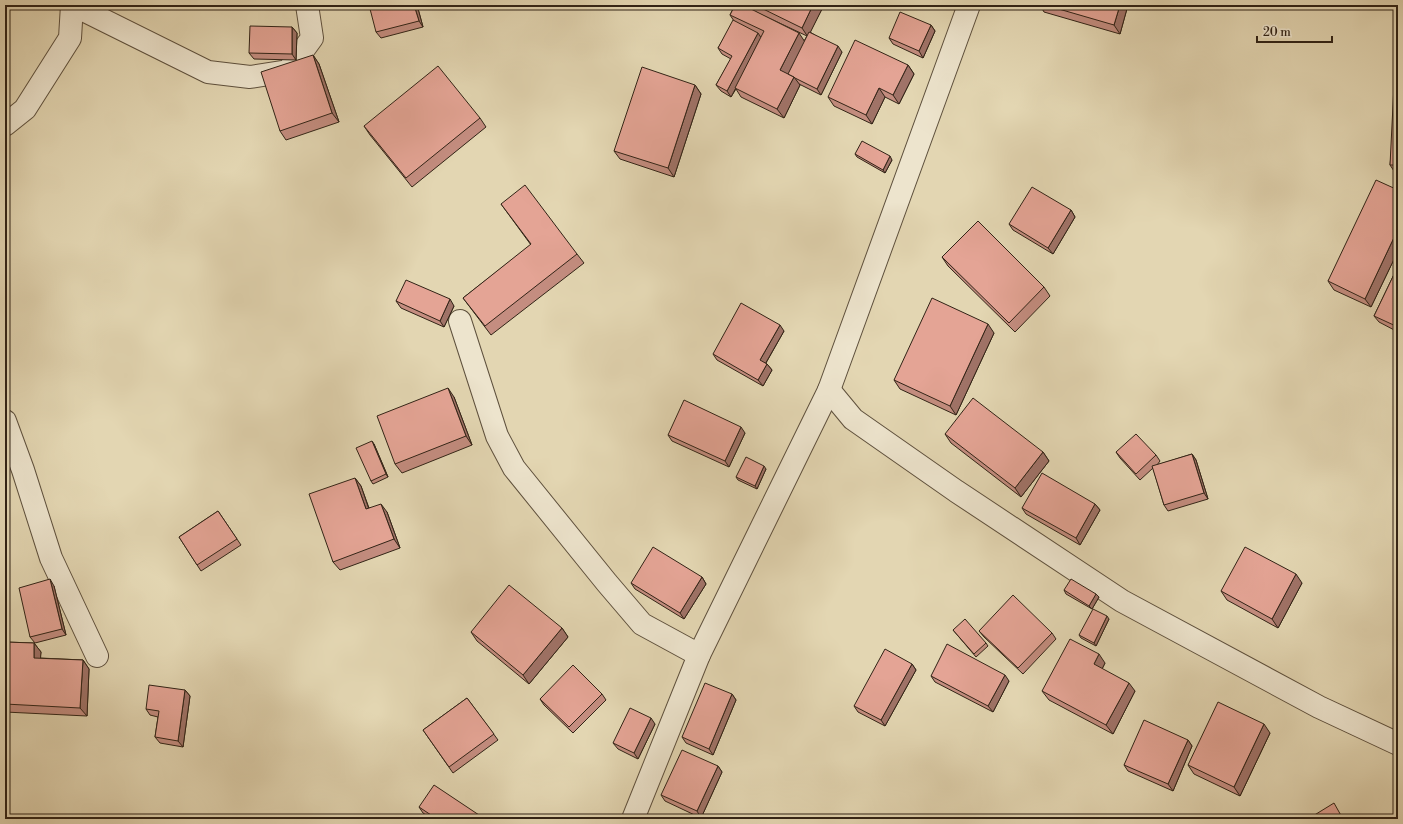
<svg xmlns="http://www.w3.org/2000/svg" width="1403" height="824" viewBox="0 0 1403 824" font-family="'Libre Bodoni',serif">
  <style>
    .lines { fill: none; stroke-linecap: round; stroke-linejoin: round }
    .minor-casing { stroke: #5e503d; stroke-width: 24 }
    .minor { stroke: #ede4cd; stroke-width: 22 }
    .wall { fill: #c48d80; stroke: #312316; fill-rule: evenodd }
    .shaded-wall { fill: #a07368; stroke: #312316 }
    .building { fill: #e4a495; stroke: #312316 }
  </style>
  <rect width="100%" height="100%" fill="#e3d6b2"/>
  <filter id="stains"><feTurbulence type="fractalNoise" baseFrequency=".005" numOctaves="4"/><feColorMatrix values="0 0 0 0 .2 0 0 0 0 .09 0 0 0 0 .02 0 0 0 .5 -.17"/></filter>
  <radialGradient id="worn" r=".72"><stop offset=".6" stop-color="#630" stop-opacity="0"/><stop offset="1" stop-color="#630" stop-opacity=".3"/></radialGradient>
  <g class="lines">
    <defs>
      <g id="minor">
        <polyline points="73,5 208,72 250,77 288,71 312,38 307,5"/>
        <polyline points="5,125 25,109 70,38 72,5"/>
        <polyline points="460,321 497,436 514,468 607,583 642,624 699,655"/>
        <polyline points="829,390 853,419 956,491 1122,601 1319,707 1398,744"/>
        <polyline points="5,421 23,470 51,558 97,656"/>
        <polyline points="633,819 699,655 829,390 969,5"/>
      </g>
    </defs>
    <use href="#minor" class="minor-casing"/>
    <use href="#minor" class="minor"/>
  </g>
  <g class="wall">
    <polygon points="417,5 423,27 381,38 376,32"/>
    <path d="M735 5H824L810 32 842 52 821 95 799 84 800 85 784 118 741 97 736 89 731 97 721 91 716 85 731 59 722 54 718 48 734 21 730 15ZM756 12 807 36 804 41Z"/>
    <polygon points="1040,5 1128,5 1120,34 1044,12"/>
    <polygon points="931,25 935,31 923,58 893,44 889,38"/>
    <polygon points="292,27 297,33 296,60 254,59 249,53"/>
    <polygon points="313,55 319,64 339,122 286,140 280,131"/>
    <polygon points="908,65 914,74 899,104 885,97 872,124 834,106 828,97"/>
    <polygon points="695,85 701,94 674,177 620,159 614,151"/>
    <polygon points="1398,86 1398,174 1396,174 1390,165"/>
    <polygon points="480,118 486,127 412,187 370,135 364,126"/>
    <polygon points="855,154 892,160 885,173 857,157"/>
    <polygon points="1398,190 1398,251 1371,307 1334,290 1328,281"/>
    <polygon points="501,204 577,254 584,263 491,335 463,298 531,245"/>
    <polygon points="1071,210 1075,217 1053,254 1013,230 1009,224"/>
    <polygon points="942,257 1044,287 1050,296 1015,332 948,266"/>
    <polygon points="1398,266 1398,332 1379,322 1374,316"/>
    <polygon points="396,301 454,306 444,327 401,308"/>
    <polygon points="784,331 766,363 767,364 772,370 763,386 717,360 713,354"/>
    <polygon points="994,333 956,415 900,389 894,380"/>
    <polygon points="454,397 472,445 402,473 395,464"/>
    <polygon points="745,433 729,467 672,441 668,435"/>
    <polygon points="945,434 1043,452 1049,461 1021,497 951,443"/>
    <polygon points="374,444 388,477 373,484 371,481"/>
    <polygon points="1116,452 1156,455 1160,461 1157,465 1192,454 1196,460 1208,499 1168,511 1164,505 1153,468 1140,480 1120,458"/>
    <polygon points="766,469 757,489 738,480 736,477"/>
    <polygon points="355,478 361,486 369,508 387,512 400,548 340,570 333,562"/>
    <polygon points="1095,504 1100,510 1080,545 1026,514 1022,508"/>
    <polygon points="5,510 8,517 5,518"/>
    <polygon points="218,511 241,545 201,571 179,537"/>
    <polygon points="702,577 706,584 684,619 635,589 631,583"/>
    <polygon points="1302,583 1278,628 1227,600 1221,591"/>
    <polygon points="54,586 66,635 35,643 30,637"/>
    <polygon points="1064,590 1096,594 1099,597 1092,609 1066,594"/>
    <polygon points="1109,619 1096,646 1081,638 1079,635"/>
    <polygon points="562,628 568,637 529,684 477,641 471,632"/>
    <polygon points="953,630 986,643 988,646 976,657"/>
    <polygon points="979,631 1052,633 1056,639 1023,674 984,637"/>
    <polygon points="5,642 34,643 41,652 40,658 83,660 89,669 87,716 5,712"/>
    <polygon points="1105,663 1102,669 1135,691 1113,734 1049,700 1042,691"/>
    <polygon points="912,664 916,670 885,726 858,712 854,706"/>
    <polygon points="931,676 1009,681 993,712 935,682"/>
    <polygon points="185,690 190,696 183,747 160,743 155,737 158,717 150,715 146,709"/>
    <polygon points="602,694 606,700 573,733 544,705 540,699"/>
    <polygon points="732,694 736,700 713,755 686,743 682,737"/>
    <polygon points="467,698 498,740 453,773 423,730"/>
    <polygon points="655,724 638,759 618,749 613,743"/>
    <polygon points="1270,733 1240,796 1194,774 1188,765"/>
    <polygon points="1188,740 1192,746 1173,791 1128,771 1124,765"/>
    <polygon points="718,766 722,772 701,818 665,801 661,795"/>
    <polygon points="419,807 485,819 432,819 423,813"/>
  </g>
  <g class="shaded-wall">
    <polygon points="414,5 417,5 423,27 419,21"/>
    <polygon points="813,5 824,5 808,37 802,28"/>
    <polygon points="1120,5 1128,5 1120,34 1114,25"/>
    <polygon points="931,25 935,31 923,58 919,51"/>
    <polygon points="292,27 297,33 296,60 292,54"/>
    <polygon points="758,33 762,39 731,97 727,91"/>
    <polygon points="799,33 805,42 787,79 780,70"/>
    <polygon points="838,46 842,52 821,95 817,89"/>
    <polygon points="313,55 319,64 339,122 332,113"/>
    <polygon points="908,65 914,74 899,104 893,95"/>
    <polygon points="794,77 800,85 784,118 777,109"/>
    <polygon points="695,85 701,94 674,177 668,168"/>
    <polygon points="879,88 885,97 872,124 866,115"/>
    <polygon points="890,156 892,160 885,173 883,170"/>
    <polygon points="1071,210 1075,217 1053,254 1048,248"/>
    <polygon points="1398,229 1398,251 1371,307 1365,299"/>
    <polygon points="450,299 454,306 444,327 440,321"/>
    <polygon points="988,324 994,333 956,415 950,406"/>
    <polygon points="780,325 784,331 764,366 760,360"/>
    <polygon points="767,364 772,370 763,386 758,380"/>
    <polygon points="448,388 454,397 472,445 466,436"/>
    <polygon points="741,427 745,433 729,467 725,461"/>
    <polygon points="372,441 374,444 388,477 386,474"/>
    <polygon points="1043,452 1049,461 1021,497 1015,488"/>
    <polygon points="1192,454 1196,460 1208,499 1204,493"/>
    <polygon points="764,466 766,469 757,489 755,486"/>
    <polygon points="355,478 361,486 372,518 366,509"/>
    <polygon points="381,504 387,512 400,548 394,539"/>
    <polygon points="1095,504 1100,510 1080,545 1076,538"/>
    <polygon points="1296,574 1302,583 1278,628 1272,619"/>
    <polygon points="702,577 706,584 684,619 680,613"/>
    <polygon points="50,579 54,586 66,635 62,629"/>
    <polygon points="1096,594 1099,597 1092,609 1089,606"/>
    <polygon points="1107,616 1109,619 1096,646 1094,643"/>
    <polygon points="562,628 568,637 529,684 523,675"/>
    <polygon points="34,643 41,652 40,666 34,658"/>
    <polygon points="1099,654 1105,663 1100,673 1094,664"/>
    <polygon points="83,660 89,669 87,716 80,708"/>
    <polygon points="912,664 916,670 885,726 881,720"/>
    <polygon points="1005,675 1009,681 993,712 988,706"/>
    <polygon points="1129,683 1135,691 1113,734 1106,725"/>
    <polygon points="185,690 190,696 183,747 178,741"/>
    <polygon points="732,694 736,700 713,755 709,749"/>
    <polygon points="651,718 655,724 638,759 634,753"/>
    <polygon points="1264,724 1270,733 1240,796 1234,787"/>
    <polygon points="1188,740 1192,746 1173,791 1168,784"/>
    <polygon points="718,766 722,772 701,818 697,811"/>
  </g>
  <g class="building">
    <polygon points="369,5 414,5 419,21 376,32"/>
    <polygon points="735,5 743,5 799,33 780,70 794,77 777,109 735,88 764,31 730,15"/>
    <polygon points="755,5 813,5 802,28"/>
    <polygon points="1045,5 1120,5 1114,25"/>
    <polygon points="900,12 931,25 919,51 889,38"/>
    <polygon points="733,20 758,33 727,91 716,85 732,56 718,48"/>
    <polygon points="250,26 292,27 292,54 249,53"/>
    <polygon points="809,32 838,46 817,89 795,78 794,77 788,74"/>
    <polygon points="855,40 908,65 893,95 879,88 866,115 828,97"/>
    <polygon points="313,55 332,113 280,131 261,72"/>
    <polygon points="438,66 480,118 406,178 364,126"/>
    <polygon points="642,67 695,85 668,168 614,151"/>
    <polygon points="1394,85 1398,86 1398,165 1390,165"/>
    <polygon points="862,141 890,156 883,170 855,154"/>
    <polygon points="1376,180 1398,190 1398,229 1365,299 1328,281"/>
    <polygon points="525,185 577,254 485,326 463,298 531,244 501,204"/>
    <polygon points="1032,187 1071,210 1048,248 1009,224"/>
    <polygon points="978,221 1044,287 1009,323 942,257"/>
    <polygon points="1398,266 1398,327 1374,316"/>
    <polygon points="406,280 450,299 440,321 396,301"/>
    <polygon points="932,298 988,324 950,406 894,380"/>
    <polygon points="741,303 780,325 760,360 767,364 758,380 713,354"/>
    <polygon points="448,388 466,436 395,464 377,416"/>
    <polygon points="973,398 1043,452 1015,488 945,434"/>
    <polygon points="684,400 741,427 725,461 668,435"/>
    <polygon points="1136,434 1156,455 1136,474 1116,452"/>
    <polygon points="372,441 386,474 371,481 356,448"/>
    <polygon points="1192,454 1204,493 1164,505 1152,466"/>
    <polygon points="746,457 764,466 755,486 736,477"/>
    <polygon points="1042,473 1095,504 1076,538 1022,508"/>
    <polygon points="355,478 366,509 381,504 394,539 333,562 309,494"/>
    <polygon points="218,511 237,539 197,565 179,537"/>
    <polygon points="653,547 702,577 680,613 631,583"/>
    <polygon points="1245,547 1296,574 1272,619 1221,591"/>
    <polygon points="50,579 62,629 30,637 19,588"/>
    <polygon points="1071,579 1096,594 1089,606 1064,590"/>
    <polygon points="509,585 562,628 523,675 471,632"/>
    <polygon points="1013,595 1052,633 1018,668 979,631"/>
    <polygon points="1093,609 1107,616 1094,643 1079,635"/>
    <polygon points="965,619 986,643 974,654 953,630"/>
    <polygon points="1070,639 1099,654 1094,664 1129,683 1106,725 1042,691"/>
    <polygon points="5,642 34,643 34,658 83,660 80,708 5,704"/>
    <polygon points="947,644 1005,675 988,706 931,676"/>
    <polygon points="885,649 912,664 881,720 854,706"/>
    <polygon points="573,665 602,694 569,727 540,699"/>
    <polygon points="705,683 732,694 709,749 682,737"/>
    <polygon points="149,685 185,690 178,741 155,737 159,711 146,709"/>
    <polygon points="467,698 494,734 449,767 423,730"/>
    <polygon points="1218,702 1264,724 1234,787 1188,765"/>
    <polygon points="630,708 651,718 634,753 613,743"/>
    <polygon points="1144,720 1188,740 1168,784 1124,765"/>
    <polygon points="682,750 718,766 697,811 661,795"/>
    <polygon points="434,785 485,819 437,819 419,807"/>
    <polygon points="1334,803 1343,819 1308,819"/>
  </g>
  <rect width="1403" height="824" fill="none" stroke="#e3d6b2" stroke-width="20"/>
  <rect x="6" y="6" width="1391" height="812" fill="none" stroke="#312316" stroke-width="2"/>
  <rect x="10" y="10" width="1383" height="804" fill="none" stroke="#312316"/>
  <path d="M1257 36v6h75v-6" fill="none" stroke="#312316" stroke-width="2"/>
  <text x="1263" y="36" font-size="12" fill="#312316" stroke="#ede4cd" stroke-width="3" paint-order="stroke">20 m</text>
  <rect width="100%" height="100%" filter="url(#stains)"/>
  <rect width="100%" height="100%" fill="url(#worn)"/>
</svg>
